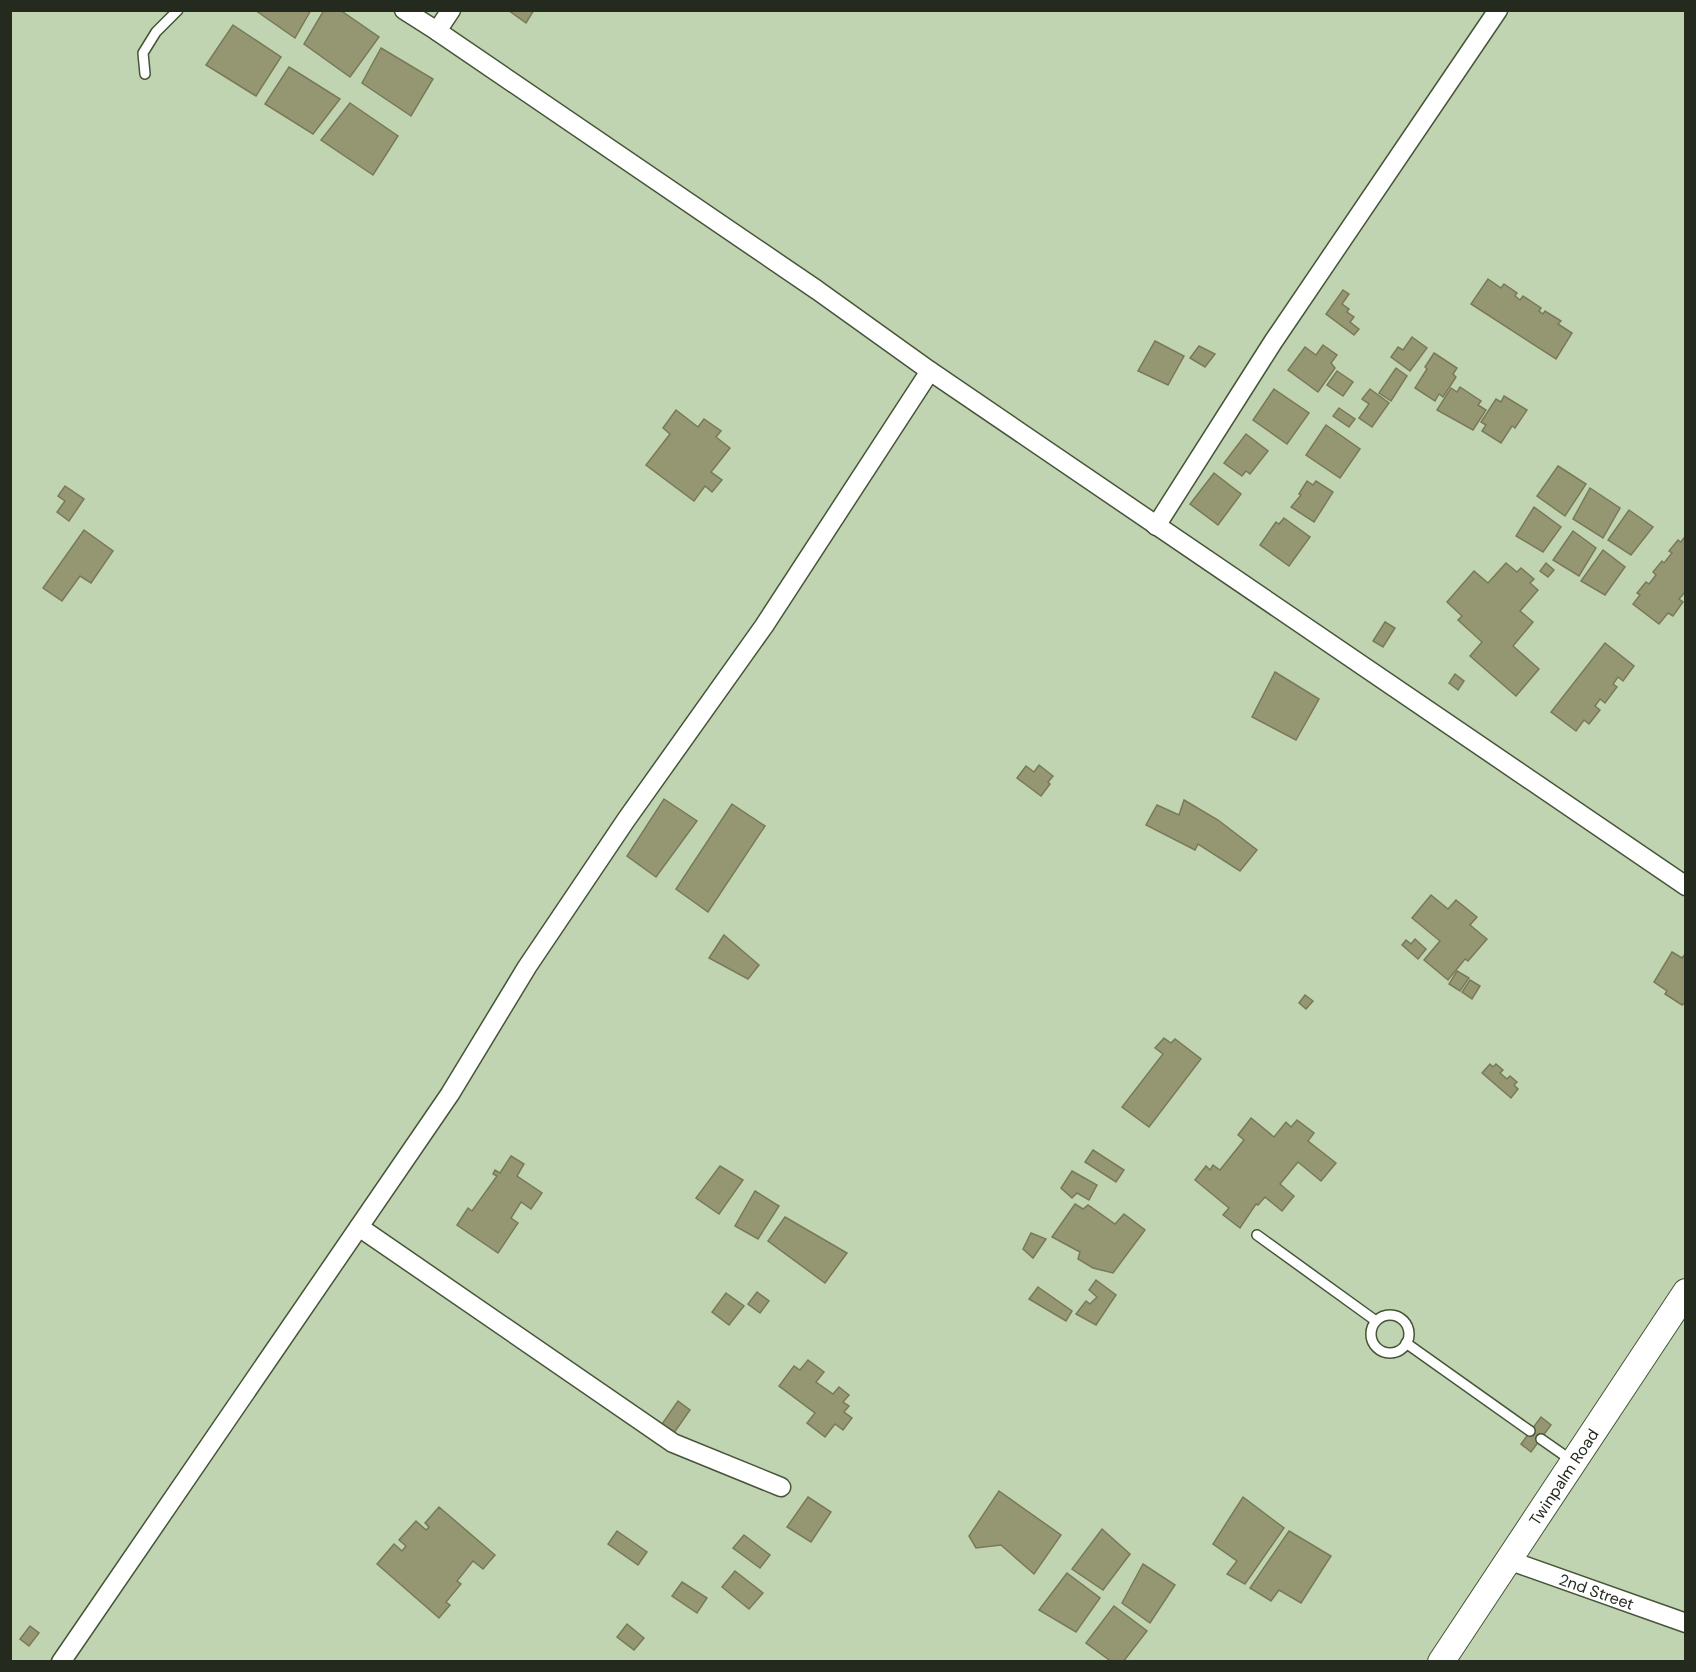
<svg xmlns="http://www.w3.org/2000/svg" width="1696" height="1672" viewBox="0 0 1696 1672" font-family="'DM Sans',sans-serif">
  <style>
    .building { fill: #959773; stroke: #787a57; stroke-width: 1.5 }
    .lines { fill: none; stroke-linecap: round; stroke-linejoin: round }
    .lane-casing { stroke: #455537; stroke-width: 12 }
    .street-casing { stroke: #455537; stroke-width: 21 }
    .secondary-casing { stroke: #455537; stroke-width: 28 }
    .lane { stroke: #fff; stroke-width: 9 }
    .street { stroke: #fff; stroke-width: 18 }
    .secondary { stroke: #fff; stroke-width: 26 }
    .labels { text-anchor: middle; dominant-baseline: central; stroke-width: 6; stroke-linejoin: round; paint-order: stroke }
    .street-label { font-size: 16px; fill: #242b1e; stroke: #cee2bf }
  </style>
  <rect width="100%" height="100%" fill="#c1d4b2"/>
  <g class="building">
    <polygon points="255,10 311,10 295,38"/>
    <polygon points="324,10 340,10 379,37 350,77 304,44"/>
    <polygon points="508,10 534,10 526,23"/>
    <polygon points="233,25 281,57 256,96 206,65"/>
    <polygon points="381,48 433,79 411,116 362,83"/>
    <polygon points="289,67 340,99 313,134 265,104"/>
    <polygon points="350,103 398,136 373,175 321,140"/>
    <polygon points="1488,279 1501,288 1504,284 1517,293 1515,296 1520,300 1523,296 1541,308 1539,311 1543,314 1545,311 1561,321 1558,324 1572,333 1556,359 1471,304"/>
    <polygon points="1343,290 1349,294 1342,304 1349,309 1347,312 1354,317 1350,322 1359,329 1354,335 1326,314"/>
    <polygon points="1412,337 1427,348 1410,371 1391,357 1398,347 1403,350"/>
    <polygon points="1155,341 1184,356 1168,385 1138,371"/>
    <polygon points="1323,345 1337,355 1331,363 1335,368 1318,392 1288,370 1305,347 1316,355"/>
    <polygon points="1199,346 1215,354 1205,367 1190,358"/>
    <polygon points="1434,353 1457,368 1453,374 1456,377 1443,397 1439,394 1435,401 1415,388 1427,369 1425,367"/>
    <polygon points="1396,368 1407,376 1391,401 1379,393"/>
    <polygon points="1337,371 1353,382 1343,396 1327,385"/>
    <polygon points="1460,387 1481,401 1478,405 1486,410 1473,430 1437,410 1451,388 1457,392"/>
    <polygon points="1274,389 1309,413 1287,444 1253,420"/>
    <polygon points="1370,389 1389,403 1372,427 1359,418 1369,404 1362,399"/>
    <polygon points="1504,396 1527,410 1515,428 1512,426 1501,443 1482,431 1486,425 1481,422 1496,399 1501,402"/>
    <polygon points="1339,408 1355,419 1349,427 1333,416"/>
    <polygon points="676,410 698,427 704,419 721,431 716,437 730,448 711,472 722,480 712,492 705,486 694,501 646,465 670,434 663,428"/>
    <polygon points="1326,425 1360,449 1340,478 1306,455"/>
    <polygon points="1246,434 1268,451 1250,474 1246,471 1242,476 1224,463"/>
    <polygon points="1558,466 1586,484 1565,516 1537,496"/>
    <polygon points="1214,473 1241,494 1218,525 1190,504"/>
    <polygon points="1307,481 1313,485 1316,481 1333,492 1314,522 1291,507 1301,495 1299,494"/>
    <polygon points="65,486 84,499 69,521 57,512 65,501 58,496"/>
    <polygon points="1590,488 1620,508 1603,538 1573,519"/>
    <polygon points="1534,507 1561,527 1543,552 1516,536"/>
    <polygon points="1629,510 1653,527 1631,555 1608,540"/>
    <polygon points="1284,518 1310,537 1289,566 1260,545 1276,522 1279,524"/>
    <polygon points="84,530 113,551 91,583 80,576 62,601 43,588"/>
    <polygon points="1573,531 1596,548 1579,576 1553,560"/>
    <polygon points="1686,535 1686,591 1679,599 1683,602 1673,616 1668,613 1659,624 1633,604 1640,595 1637,593 1646,582 1649,584 1656,575 1653,572 1662,561 1664,563 1672,553 1669,551 1678,540 1681,542"/>
    <polygon points="1603,550 1625,567 1605,595 1581,581"/>
    <polygon points="1506,563 1517,572 1521,568 1534,579 1530,583 1538,590 1520,611 1533,622 1513,646 1539,669 1516,696 1470,656 1482,642 1458,620 1462,616 1447,602 1474,571 1488,583"/>
    <polygon points="1546,563 1554,570 1548,577 1540,571"/>
    <polygon points="1385,622 1395,628 1383,647 1373,641"/>
    <polygon points="1605,643 1634,666 1623,681 1618,677 1613,684 1617,687 1605,703 1600,699 1595,706 1600,710 1589,724 1584,720 1576,731 1551,712"/>
    <polygon points="1275,672 1319,699 1296,740 1252,717"/>
    <polygon points="1455,674 1464,681 1458,690 1449,683"/>
    <polygon points="1039,765 1053,776 1048,782 1050,784 1041,796 1017,778 1026,766 1034,772"/>
    <polygon points="664,799 697,821 656,877 627,856"/>
    <polygon points="1184,800 1218,820 1257,850 1240,871 1198,844 1195,850 1146,825 1157,805 1179,815"/>
    <polygon points="732,804 765,826 708,912 676,889"/>
    <polygon points="1431,895 1448,909 1456,900 1477,917 1470,925 1487,939 1468,961 1465,959 1448,980 1424,960 1440,941 1412,918"/>
    <polygon points="724,935 759,965 748,979 709,958"/>
    <polygon points="1415,939 1426,949 1418,959 1402,945 1406,940 1411,944"/>
    <polygon points="1672,952 1682,958 1686,953 1686,1002 1682,1005 1665,994 1667,991 1654,982"/>
    <polygon points="1457,971 1469,978 1460,991 1449,984"/>
    <polygon points="1470,980 1480,986 1472,999 1462,992"/>
    <polygon points="1305,995 1313,1001 1306,1009 1299,1003"/>
    <polygon points="1164,1038 1171,1043 1175,1039 1201,1059 1149,1127 1122,1107 1163,1054 1155,1048"/>
    <polygon points="1490,1064 1493,1067 1496,1064 1503,1070 1500,1073 1507,1079 1510,1076 1517,1082 1514,1085 1518,1089 1511,1098 1482,1073"/>
    <polygon points="1251,1118 1274,1137 1286,1122 1291,1127 1297,1120 1314,1133 1308,1141 1336,1163 1321,1181 1298,1162 1280,1184 1294,1196 1282,1211 1265,1197 1258,1205 1256,1204 1240,1228 1223,1215 1229,1208 1195,1180 1206,1166 1210,1170 1213,1165 1220,1170 1244,1140 1238,1135"/>
    <polygon points="1093,1150 1124,1170 1116,1182 1085,1162"/>
    <polygon points="511,1156 524,1164 517,1176 542,1193 531,1209 521,1202 511,1218 518,1223 498,1253 457,1225 468,1208 472,1211 497,1176 493,1174 495,1170 500,1173"/>
    <polygon points="720,1166 743,1180 719,1214 696,1198"/>
    <polygon points="1072,1171 1097,1185 1089,1200 1077,1193 1072,1198 1061,1188"/>
    <polygon points="755,1191 779,1206 758,1239 735,1226"/>
    <polygon points="1075,1204 1083,1209 1088,1205 1115,1224 1124,1214 1145,1230 1113,1273 1093,1268 1078,1259 1080,1252 1052,1237"/>
    <polygon points="785,1217 847,1253 825,1283 768,1241"/>
    <polygon points="1031,1233 1046,1239 1033,1258 1023,1249"/>
    <polygon points="1096,1280 1116,1295 1096,1325 1076,1314 1086,1301 1090,1304 1097,1297 1089,1290"/>
    <polygon points="1038,1287 1072,1311 1066,1321 1029,1299"/>
    <polygon points="757,1292 769,1301 760,1313 748,1304"/>
    <polygon points="726,1293 744,1306 729,1325 712,1312"/>
    <polygon points="808,1360 824,1372 816,1382 833,1394 839,1387 849,1395 843,1402 849,1406 844,1412 852,1418 843,1430 835,1424 825,1437 807,1423 815,1413 779,1386 794,1366 800,1370"/>
    <polygon points="678,1401 690,1410 674,1433 662,1424"/>
    <polygon points="1541,1417 1551,1425 1531,1452 1521,1444"/>
    <polygon points="999,1491 1061,1535 1034,1574 1001,1545 976,1548 969,1536"/>
    <polygon points="808,1497 831,1512 811,1542 787,1527"/>
    <polygon points="1243,1497 1284,1528 1245,1584 1227,1574 1237,1561 1213,1544"/>
    <polygon points="439,1507 495,1555 483,1569 473,1561 457,1581 461,1584 446,1602 450,1605 439,1618 377,1564 394,1544 402,1551 406,1546 399,1540 416,1521 426,1530 429,1527 425,1523"/>
    <polygon points="1102,1529 1130,1554 1103,1590 1072,1569"/>
    <polygon points="617,1531 647,1552 638,1565 608,1544"/>
    <polygon points="1289,1531 1331,1556 1301,1603 1279,1590 1271,1601 1250,1588"/>
    <polygon points="744,1535 770,1555 760,1568 733,1548"/>
    <polygon points="1143,1564 1175,1585 1150,1623 1122,1603"/>
    <polygon points="735,1571 763,1593 749,1609 722,1587"/>
    <polygon points="1067,1573 1100,1598 1076,1632 1039,1610"/>
    <polygon points="682,1582 707,1598 697,1613 672,1596"/>
    <polygon points="1114,1606 1147,1631 1123,1662 1112,1662 1086,1643"/>
    <polygon points="627,1624 644,1638 634,1650 617,1637"/>
    <polygon points="30,1626 39,1633 29,1646 20,1639"/>
  </g>
  <g class="lines">
    <defs>
      <g id="lane">
        <polyline points="145,74 143,53 156,32 178,10"/>
        <polyline points="1257,1235 1376,1321"/>
        <circle cx="1390" cy="1334" r="19"/>
        <polyline points="1406,1343 1530,1431"/>
        <polyline points="1541,1439 1571,1460"/>
      </g>
      <g id="street">
        <polyline points="404,10 437,31 817,290 930,371 1686,886"/>
        <polyline points="437,31 451,10"/>
        <polyline points="1156,526 1273,342 1498,10"/>
        <polyline points="359,1227 673,1443 781,1487"/>
        <path id="s1" d="M1508 1560 1686 1623"/>
        <polyline points="61,1662 450,1094 527,967 626,820 764,626 930,371"/>
      </g>
      <g id="secondary">
        <path id="s2" d="M1441 1662 1686 1292"/>
      </g>
    </defs>
    <use href="#lane" class="lane-casing"/>
    <use href="#street" class="street-casing"/>
    <use href="#secondary" class="secondary-casing"/>
    <use href="#lane" class="lane"/>
    <use href="#street" class="street"/>
    <use href="#secondary" class="secondary"/>
  </g>
  <g class="labels">
    <g class="street-label">
      <text stroke="none"><textPath href="#s2" startOffset="222">Twinpalm Road</textPath></text>
      <text stroke="none"><textPath href="#s1" startOffset="94">2nd Street</textPath></text>
    </g>
  </g>
  <rect width="1696" height="1672" fill="none" stroke="#242b1e" stroke-width="24"/>
</svg>
